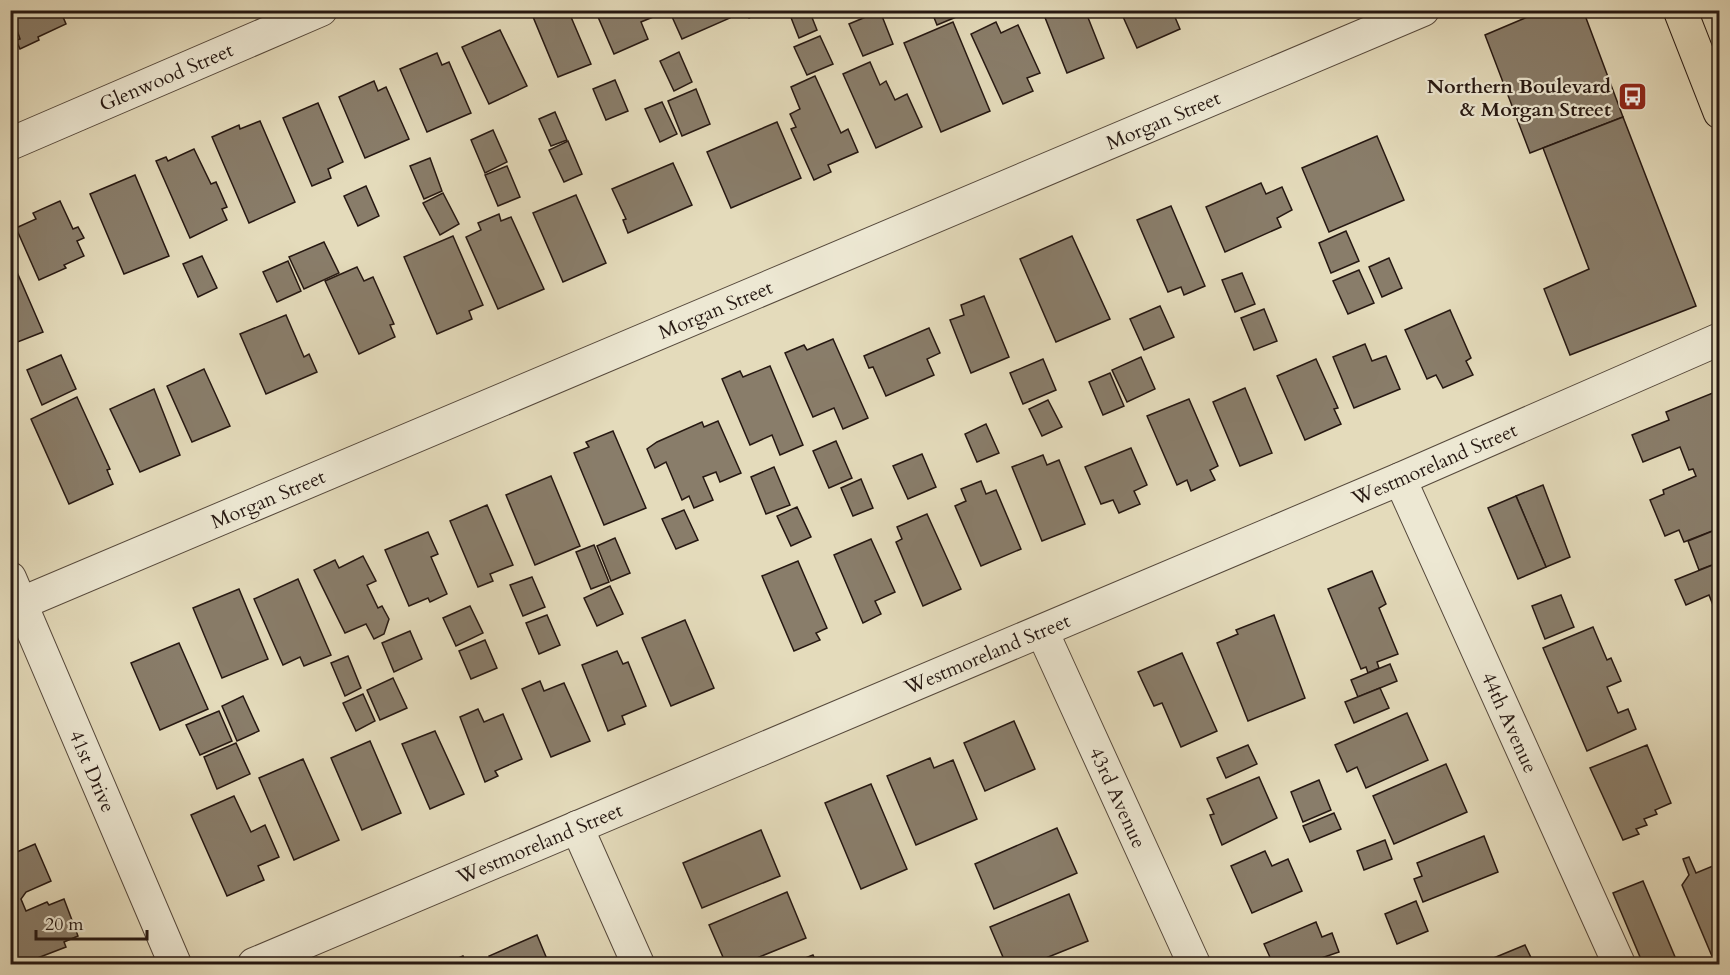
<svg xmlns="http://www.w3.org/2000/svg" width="1730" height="975" viewBox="0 0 1730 975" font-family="Cardo,serif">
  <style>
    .building { fill: #897d6a; stroke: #261812; stroke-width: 1.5 }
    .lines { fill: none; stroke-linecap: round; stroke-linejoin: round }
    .minor-casing { stroke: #56493c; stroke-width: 34 }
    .primary-casing { stroke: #261812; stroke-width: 35 }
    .minor { stroke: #ede8d3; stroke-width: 32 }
    .primary { stroke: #e4dbbb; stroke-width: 33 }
    .labels { text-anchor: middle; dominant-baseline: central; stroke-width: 4.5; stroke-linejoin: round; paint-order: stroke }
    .street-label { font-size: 20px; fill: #261812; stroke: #ede8d3 }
    .poi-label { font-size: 20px; font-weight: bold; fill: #261812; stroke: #ede8d3; text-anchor: end }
  </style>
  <rect width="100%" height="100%" fill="#e4dbbb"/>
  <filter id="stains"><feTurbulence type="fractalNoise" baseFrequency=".00333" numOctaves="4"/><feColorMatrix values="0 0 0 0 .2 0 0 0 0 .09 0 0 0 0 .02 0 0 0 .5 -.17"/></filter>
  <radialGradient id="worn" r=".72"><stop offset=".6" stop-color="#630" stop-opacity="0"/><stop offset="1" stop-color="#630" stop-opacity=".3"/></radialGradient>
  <g class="building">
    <polygon points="10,10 60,10 66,24 38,37 39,40 20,49 16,40 20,39"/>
    <polygon points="79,10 96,10 81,17"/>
    <polygon points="535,10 568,10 591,64 558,77 531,12"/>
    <polygon points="595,10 650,10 653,17 641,22 648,39 614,54"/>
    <polygon points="669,10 726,10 730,18 682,39"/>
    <polygon points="745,10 766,10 749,18"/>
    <polygon points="788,10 809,10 817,30 799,38"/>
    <polygon points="931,10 959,10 961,15 937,25"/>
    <polygon points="1042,10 1085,10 1104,58 1067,73"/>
    <polygon points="1120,10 1172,10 1180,29 1137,48"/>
    <polygon points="1544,10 1583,10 1623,117 1530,153 1485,35"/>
    <polygon points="880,11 893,44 863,56 849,24"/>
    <polygon points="953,22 990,111 941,132 904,43"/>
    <polygon points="996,22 1001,33 1018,25 1040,73 1027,78 1033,91 1003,104 971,34"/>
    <polygon points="500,30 527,86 489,104 462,47"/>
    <polygon points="820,36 833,64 807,75 794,47"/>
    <polygon points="679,52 692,82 674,91 660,61"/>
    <polygon points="437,53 442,65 449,62 471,113 427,132 400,69"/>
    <polygon points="870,62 880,85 886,81 895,100 907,94 922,127 876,148 843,74"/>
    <polygon points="815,76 841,133 848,129 858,152 828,165 831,172 814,180 791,129 796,127 790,114 800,109 791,87"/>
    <polygon points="615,80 628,111 606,120 593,89"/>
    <polygon points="374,81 378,91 386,87 409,139 365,158 339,97"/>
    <polygon points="696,89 710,124 682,136 668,101"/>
    <polygon points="662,102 677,134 660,142 645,109"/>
    <polygon points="318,103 343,162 328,169 331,178 312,186 283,118"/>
    <polygon points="555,112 567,140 551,146 539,119"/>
    <polygon points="1623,117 1696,306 1570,355 1544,289 1589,269 1543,148"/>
    <polygon points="260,121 295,202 249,223 212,137 239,125 240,129"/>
    <polygon points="777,122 801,178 731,208 707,152"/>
    <polygon points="493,130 507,162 485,173 471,140"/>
    <polygon points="1377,136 1404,200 1329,232 1302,168"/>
    <polygon points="568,141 582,174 564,182 549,150"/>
    <polygon points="194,149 211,184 216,182 227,207 222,209 227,220 190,238 156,161 166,157 168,161"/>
    <polygon points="430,158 442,191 424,199 410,166"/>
    <polygon points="673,163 692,205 628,233 623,220 626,219 612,189"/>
    <polygon points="507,166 520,197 498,206 485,175"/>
    <polygon points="135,175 169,256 124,274 90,194"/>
    <polygon points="1261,183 1266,194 1282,187 1292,210 1277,218 1281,227 1225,252 1206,207"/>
    <polygon points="366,186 379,216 358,226 344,196"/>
    <polygon points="443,193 459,224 440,235 423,203"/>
    <polygon points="576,195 606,263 563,282 533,213"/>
    <polygon points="60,201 73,229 78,227 84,238 77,241 84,256 64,265 66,268 39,280 16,228 36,219 33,213"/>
    <polygon points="1171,206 1205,286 1184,295 1181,287 1168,292 1137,220"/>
    <polygon points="499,214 501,221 511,217 544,289 498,309 466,237 481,230 478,223"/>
    <polygon points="1346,231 1359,261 1331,273 1319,243"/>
    <polygon points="453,236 483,305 469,311 472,319 437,334 404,257"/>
    <polygon points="1072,236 1110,319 1056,342 1020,259"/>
    <polygon points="324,242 339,273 304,289 289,257"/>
    <polygon points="10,256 43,332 10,345"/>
    <polygon points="202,256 217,288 198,297 183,264"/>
    <polygon points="1389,258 1402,288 1382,297 1369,267"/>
    <polygon points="288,261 301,291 277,302 263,272"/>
    <polygon points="357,267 364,281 373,277 394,324 390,325 395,337 359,354 325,281"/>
    <polygon points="1359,270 1374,303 1348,314 1333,281"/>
    <polygon points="1242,273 1255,304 1235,312 1222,280"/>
    <polygon points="984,296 1009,357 971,373 950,320 964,315 961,305"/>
    <polygon points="1160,306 1174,337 1144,350 1130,319"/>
    <polygon points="1264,309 1277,341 1254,350 1241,318"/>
    <polygon points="1450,310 1471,358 1466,361 1473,375 1443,388 1436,375 1427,379 1405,330"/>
    <polygon points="286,315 304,357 309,354 317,372 266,394 240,334"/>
    <polygon points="929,328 940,353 927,359 934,375 886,396 873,367 869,368 864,356"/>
    <polygon points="833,339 868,418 843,429 834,408 813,417 785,353 804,345 807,350"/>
    <polygon points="1365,344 1372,361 1386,356 1400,389 1354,408 1333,357"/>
    <polygon points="61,355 76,389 42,405 27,370"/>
    <polygon points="1141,357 1155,389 1127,402 1112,370"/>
    <polygon points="1043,359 1056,390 1023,404 1010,373"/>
    <polygon points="1316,359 1338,408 1334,409 1341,424 1305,440 1277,376"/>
    <polygon points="770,366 803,445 780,455 772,435 750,445 722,379 740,371 743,377"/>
    <polygon points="204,369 230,426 192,442 167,386"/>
    <polygon points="1110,373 1124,406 1103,415 1089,382"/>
    <polygon points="1245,388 1272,453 1240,466 1213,402"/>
    <polygon points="154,389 180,455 140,472 110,409"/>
    <polygon points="1720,390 1720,528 1684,542 1679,530 1665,536 1650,500 1664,494 1663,490 1696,476 1693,469 1689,470 1680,447 1643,462 1632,435 1669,420 1666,412"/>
    <polygon points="77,397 110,469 107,470 113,484 69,504 31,419"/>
    <polygon points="1189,399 1218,466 1210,470 1215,480 1191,491 1187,480 1177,485 1147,416"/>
    <polygon points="1048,400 1062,427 1042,436 1029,409"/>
    <polygon points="718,421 741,473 720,482 716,472 703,477 713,500 694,508 689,496 682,500 666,462 655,468 647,449 657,442 702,422 704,427"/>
    <polygon points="986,424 999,453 977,462 965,434"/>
    <polygon points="613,431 646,508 604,525 574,453 589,447 586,442"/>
    <polygon points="836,441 852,478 829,488 813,451"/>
    <polygon points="1131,448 1147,485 1134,491 1140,504 1119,513 1113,500 1101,504 1085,467"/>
    <polygon points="922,454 936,487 908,499 893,466"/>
    <polygon points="1043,455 1047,465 1059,460 1085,524 1042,541 1012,467"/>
    <polygon points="774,467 790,505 766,514 751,477"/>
    <polygon points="551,476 580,546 535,565 506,495"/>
    <polygon points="861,479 873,508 853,516 841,488"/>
    <polygon points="981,481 986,494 996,490 1021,549 981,566 955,506 966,501 961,489"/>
    <polygon points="1543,485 1570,557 1546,567 1516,496"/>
    <polygon points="1516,496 1546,567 1518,579 1488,508"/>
    <polygon points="487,505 513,565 490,574 493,581 478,587 450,521"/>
    <polygon points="797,507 811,537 791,546 777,516"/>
    <polygon points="684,510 698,540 676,549 662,519"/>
    <polygon points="927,514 961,589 923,606 896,542 902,539 897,527"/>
    <polygon points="1720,528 1720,562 1699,570 1688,541"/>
    <polygon points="428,532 438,554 431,557 447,594 430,602 428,598 409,606 385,550"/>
    <polygon points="615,538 630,573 611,581 597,546"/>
    <polygon points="871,539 895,592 875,601 881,614 863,623 834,555"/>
    <polygon points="594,545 609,582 591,589 576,552"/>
    <polygon points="363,556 376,581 367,585 378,608 382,606 389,619 384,634 374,639 366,624 345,633 314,570 335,560 339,568"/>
    <polygon points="798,561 827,628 816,633 820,640 794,651 762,576"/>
    <polygon points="1720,562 1720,608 1715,610 1709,595 1686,605 1675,580"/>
    <polygon points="1372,571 1386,604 1379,608 1398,654 1377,662 1379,668 1368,673 1366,667 1361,669 1328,589"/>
    <polygon points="532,577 545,607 523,616 510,585"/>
    <polygon points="298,579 331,655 304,666 300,657 283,665 254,599"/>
    <polygon points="610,586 623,614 597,626 584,598"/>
    <polygon points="239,589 268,659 222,678 193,608"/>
    <polygon points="1561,595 1574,627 1545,639 1532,606"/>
    <polygon points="470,606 483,633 456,646 443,618"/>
    <polygon points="547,615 560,645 539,654 526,623"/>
    <polygon points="1274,615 1305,698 1248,721 1217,643 1238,634 1236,630"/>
    <polygon points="685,620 714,688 671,706 642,638"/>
    <polygon points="1593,627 1607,660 1611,658 1621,681 1607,687 1618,713 1628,709 1636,729 1587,751 1543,648"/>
    <polygon points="410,631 422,659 394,672 382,643"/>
    <polygon points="485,640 497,668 471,679 459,651"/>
    <polygon points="179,643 208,709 160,730 131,663"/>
    <polygon points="617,651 623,664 628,662 646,706 622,716 625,724 608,731 582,665"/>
    <polygon points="1182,653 1217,731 1181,747 1162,703 1154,706 1138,672"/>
    <polygon points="348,656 361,688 345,696 331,663"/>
    <polygon points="1390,664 1397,681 1358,697 1351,680"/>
    <polygon points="393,678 407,708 380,720 367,690"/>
    <polygon points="540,681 544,691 564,683 590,741 551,757 522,689"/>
    <polygon points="1380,688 1389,708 1354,723 1345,702"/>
    <polygon points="363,694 375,721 356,731 343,703"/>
    <polygon points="243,696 259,731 237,741 222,706"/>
    <polygon points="478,709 484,722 503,714 522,759 495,771 498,776 485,782 460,717"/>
    <polygon points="219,711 232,741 200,755 186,725"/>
    <polygon points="1407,713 1428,760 1366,788 1357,767 1347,772 1335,745"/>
    <polygon points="1014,721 1035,769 985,791 964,743"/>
    <polygon points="435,731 464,794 430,809 402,744"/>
    <polygon points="370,741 401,813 362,830 331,758"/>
    <polygon points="236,743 250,774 217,789 204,757"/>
    <polygon points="1248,745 1257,764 1226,778 1217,758"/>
    <polygon points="1647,745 1671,803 1655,810 1657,814 1644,819 1647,825 1636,829 1639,834 1623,840 1590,768"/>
    <polygon points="930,758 934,768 953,760 977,819 916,845 887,776"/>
    <polygon points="303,759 339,840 294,860 259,778"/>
    <polygon points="1446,764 1467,812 1394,844 1373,796"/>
    <polygon points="1259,777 1277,818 1222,845 1210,815 1214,814 1207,799"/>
    <polygon points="1319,780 1331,810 1303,822 1291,792"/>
    <polygon points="871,784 907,869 861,889 825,803"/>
    <polygon points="234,796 251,832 265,825 279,857 258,866 264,880 227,896 191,815"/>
    <polygon points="1334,813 1341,829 1310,842 1303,826"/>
    <polygon points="1057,828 1077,873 994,909 975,864"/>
    <polygon points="761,830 780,876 702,908 683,863"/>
    <polygon points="1484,836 1498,872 1423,902 1414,879 1422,876 1417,863"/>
    <polygon points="1385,840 1392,859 1364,870 1357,851"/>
    <polygon points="35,844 51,881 26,892 21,899 26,911 47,902 49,905 64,899 78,936 64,942 66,947 22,964 10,964 10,855"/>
    <polygon points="1265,851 1272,866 1288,859 1302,891 1252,913 1231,866"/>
    <polygon points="1689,857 1696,873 1720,863 1720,958 1714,961 1682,885 1689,875 1683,859"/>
    <polygon points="1643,881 1678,964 1643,964 1613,893"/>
    <polygon points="787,892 806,938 742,964 726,964 709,925"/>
    <polygon points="1069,894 1088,941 1031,964 1006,964 990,927"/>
    <polygon points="1416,901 1428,931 1397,944 1385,914"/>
    <polygon points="1316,922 1322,937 1332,933 1339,952 1304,964 1273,964 1264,944"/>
    <polygon points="537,935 549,964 493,964 489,956"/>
    <polygon points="1525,945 1534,964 1479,964"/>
    <polygon points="813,955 817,964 790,964"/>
    <polygon points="463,956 467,964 444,964"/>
  </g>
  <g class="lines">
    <defs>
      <g id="minor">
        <path id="s1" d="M10 144 321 10"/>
        <path id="s2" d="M1400 479 1619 964"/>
        <path id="s3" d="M10 578 175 964"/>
        <path id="s4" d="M10 608 1423 10"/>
        <path id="s5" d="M1042 631 1194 964"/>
        <polyline points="577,827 638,964"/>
        <path id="s6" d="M254 964 1400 479 1720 339"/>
      </g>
      <polyline id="primary" points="1680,10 1720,112"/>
    </defs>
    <use href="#minor" class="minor-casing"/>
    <use href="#primary" class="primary-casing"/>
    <use href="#minor" class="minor"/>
    <use href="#primary" class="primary"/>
  </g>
  <defs>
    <symbol id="bus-square" viewBox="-11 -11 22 22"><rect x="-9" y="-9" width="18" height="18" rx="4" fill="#8f2418" stroke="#ede8d3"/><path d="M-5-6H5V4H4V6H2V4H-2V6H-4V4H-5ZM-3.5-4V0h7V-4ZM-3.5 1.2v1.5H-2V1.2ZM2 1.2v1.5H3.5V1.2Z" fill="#fff"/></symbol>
  </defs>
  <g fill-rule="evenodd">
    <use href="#bus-square" x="1616" y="80" width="33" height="33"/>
  </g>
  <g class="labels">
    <g class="street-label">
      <text stroke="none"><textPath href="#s1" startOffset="170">Glenwood Street</textPath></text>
      <text stroke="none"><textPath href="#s4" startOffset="1252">Morgan Street</textPath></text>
      <text stroke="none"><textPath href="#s4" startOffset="766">Morgan Street</textPath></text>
      <text stroke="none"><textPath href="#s6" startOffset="1282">Westmoreland Street</textPath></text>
      <text stroke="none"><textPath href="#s4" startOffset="280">Morgan Street</textPath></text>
      <text stroke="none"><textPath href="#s6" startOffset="796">Westmoreland Street</textPath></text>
      <text stroke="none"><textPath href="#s2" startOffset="267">44th Avenue</textPath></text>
      <text stroke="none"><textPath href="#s3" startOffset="210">41st Drive</textPath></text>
      <text stroke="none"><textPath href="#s5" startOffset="183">43rd Avenue</textPath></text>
      <text stroke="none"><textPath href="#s6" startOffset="310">Westmoreland Street</textPath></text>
    </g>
    <g class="poi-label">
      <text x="1611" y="86">Northern Boulevard<tspan x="1611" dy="23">&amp; Morgan Street</tspan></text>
    </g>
  </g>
  <rect width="1730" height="975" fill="none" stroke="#e4dbbb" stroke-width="36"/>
  <rect x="12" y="12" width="1706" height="951" fill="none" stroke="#261812" stroke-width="3"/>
  <rect x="18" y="18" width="1694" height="939" fill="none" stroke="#261812" stroke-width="1.5"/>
  <path d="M36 930v9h111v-9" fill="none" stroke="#261812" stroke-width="3"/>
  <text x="45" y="930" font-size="18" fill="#261812" stroke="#ede8d3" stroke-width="4.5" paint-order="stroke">20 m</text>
  <rect width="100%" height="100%" filter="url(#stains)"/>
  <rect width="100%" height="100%" fill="url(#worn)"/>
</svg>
